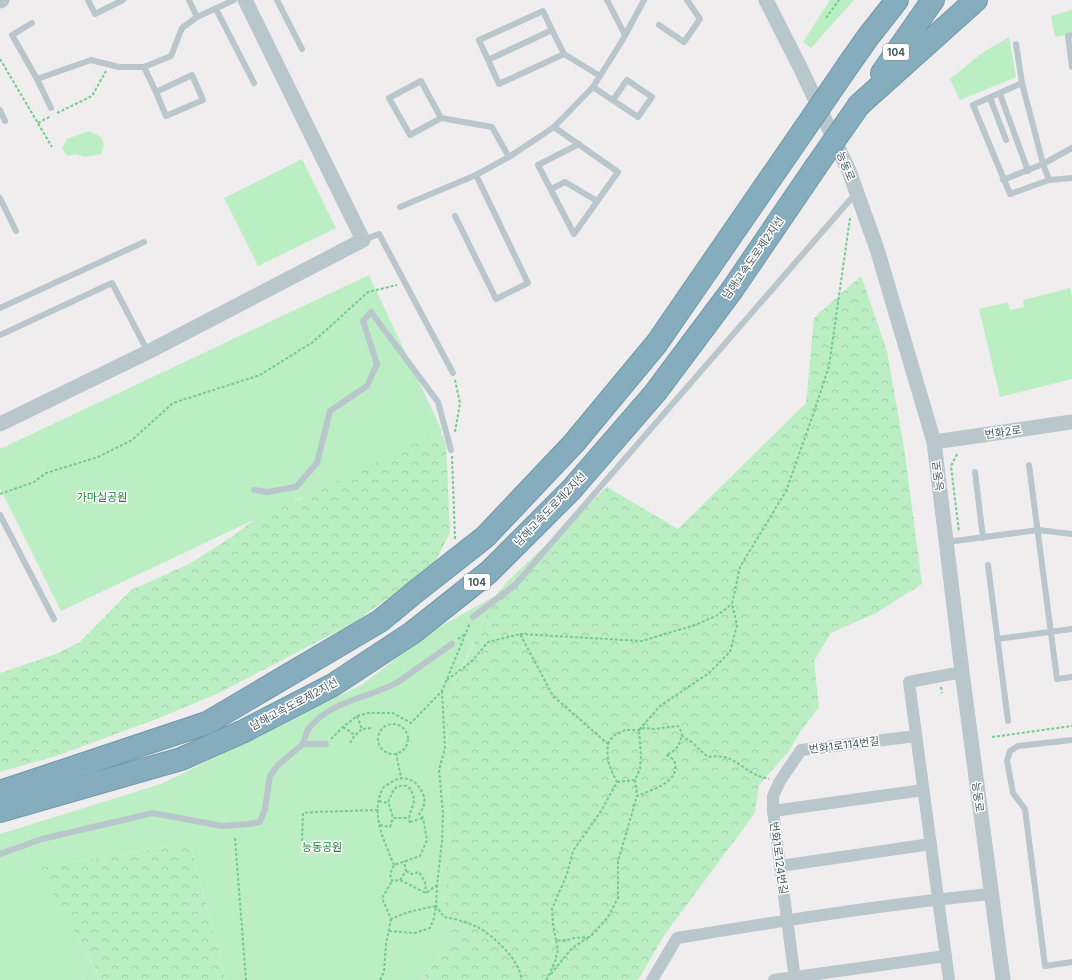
<svg xmlns="http://www.w3.org/2000/svg" width="1072" height="980" viewBox="0 0 1072 980" font-family="Inter,'Noto Sans KR',sans-serif">
  <style>
    .forest { fill: url(#forest-crowns) }
    .park { fill: #bbeec3 }
    .lines { fill: none; stroke-linecap: round; stroke-linejoin: round }
    .motorway-casing { stroke: #7098a8; stroke-width: 24 }
    .path { stroke: #74cc8c; stroke-width: 2; stroke-dasharray: 3 2; stroke-linecap: butt }
    .service { stroke: #b9c6cb; stroke-width: 6 }
    .minor { stroke: #b9c6cb; stroke-width: 12 }
    .tertiary { stroke: #b9c6cb; stroke-width: 15 }
    .motorway { stroke: #85adbd; stroke-width: 22 }
    .motorway-bridge-casing { stroke: #7098a8; stroke-width: 24; stroke-linecap: butt }
    .motorway-bridge { stroke: #85adbd; stroke-width: 22 }
    .labels { text-anchor: middle; dominant-baseline: central; stroke-width: 3; stroke-linejoin: round; paint-order: stroke }
    .shield { fill: #fff; stroke: #7e898c; stroke-width: 1 }
    .shield-label { font-size: 10px; font-weight: bold; fill: #46565b }
    .street-label { font-size: 11px; fill: #46565b; stroke: #fff }
    .park-label { font-size: 11px; fill: #177c32; stroke: #fff }
  </style>
  <defs>
    <pattern id="forest-crowns" width="20" height="18" patternUnits="userSpaceOnUse"><rect width="20" height="18" fill="#bbeec3"/><path d="M2 6a3 3 0 1 1 6 0M12 15a3 3 0 1 1 6 0" fill="none" stroke="#a2ceaa"/></pattern>
  </defs>
  <rect width="100%" height="100%" fill="#f0edee"/>
  <g class="forest">
    <polygon points="861,276 887,351 905,454 922,584 876,613 831,633 814,661 819,707 798,735 789,751 759,785 755,813 665,934 638,980 422,980 453,935 444,907 450,809 446,700 467,658 495,596 508,581 607,487 678,529 806,403 814,318"/>
    <polygon points="427,402 446,444 449,509 450,533 436,560 388,598 355,622 219,693 159,718 59,755 0,772 0,673 56,654 80,642 131,590 189,564 233,536 273,505 299,500 328,471"/>
    <polygon points="190,843 226,980 82,980 97,971 37,868"/>
  </g>
  <g class="park">
    <polygon points="830,0 854,0 811,48 803,42"/>
    <polygon points="1072,10 1072,34 1055,37 1051,16"/>
    <polygon points="1009,37 1016,77 960,100 950,79 982,53"/>
    <polygon points="89,131 101,137 104,145 101,154 85,157 76,154 67,156 62,148 67,139"/>
    <polygon points="302,159 336,228 258,266 224,198"/>
    <polygon points="369,275 442,431 61,611 0,488 0,449"/>
    <polygon points="1070,288 1072,297 1072,379 1000,397 979,309 1008,302 1010,310 1024,307 1023,300"/>
    <polygon points="495,596 476,638 446,700 450,809 444,907 453,935 422,980 226,980 190,843 38,868 97,972 82,980 0,980 0,834 161,784 257,737 363,684 432,631"/>
  </g>
  <g class="lines">
    <defs>
      <g id="motorway">
        <polyline points="849,64 868,37 897,0"/>
        <polyline points="882,73 933,0"/>
        <polyline points="859,105 976,0"/>
        <polyline points="0,792 207,723 380,621 415,592 485,537 574,443 657,343 801,134"/>
        <polyline points="0,811 181,759 244,731 333,685 412,633 489,572 571,490 655,393 732,290 815,168"/>
      </g>
    </defs>
    <use href="#motorway" class="motorway-casing"/>
    <g class="path">
      <polyline points="826,18 839,0"/>
      <polyline points="0,59 52,147"/>
      <polyline points="57,113 92,96 106,71"/>
      <polyline points="38,123 51,116"/>
      <polyline points="455,432 460,403 455,380"/>
      <polyline points="957,454 951,466 959,532"/>
      <polyline points="452,456 455,539"/>
      <polyline points="0,494 34,482 46,473 98,457 132,440 173,403 260,375 313,342 368,292 397,285"/>
      <polyline points="520,634 642,641 695,625 716,616 732,604"/>
      <polyline points="458,639 465,634"/>
      <path d="M447 680 471 662 488 642 520 634 553 696 608 744C606 761 610 768 617 782L601 811 573 851 567 874 552 909 553 924 556 940"/>
      <polyline points="941,687 942,693"/>
      <polyline points="357,716 362,729 372,728"/>
      <circle cx="393" cy="739" r="15"/>
      <polyline points="343,727 355,735 362,729"/>
      <polyline points="992,737 1072,726"/>
      <polyline points="331,739 343,727 357,716 369,713 393,713 411,723 442,691 470,623"/>
      <polyline points="350,743 355,735"/>
      <polyline points="608,744 613,736 625,730 639,730 644,728 654,729 678,726 680,729 682,735"/>
      <polyline points="396,753 401,778"/>
      <polyline points="635,780 637,796"/>
      <polyline points="617,782 635,780 640,769 641,756 639,730 660,706 709,673 730,652 737,625 732,604 740,567 786,491 813,415 829,366 850,218"/>
      <path d="M379 801 388 803C393 791 393 784 408 786 422 804 406 808 410 825"/>
      <polyline points="389,804 393,818 409,818"/>
      <polyline points="410,822 423,818"/>
      <polyline points="380,825 390,827 393,818"/>
      <polyline points="235,838 246,980"/>
      <polyline points="302,841 303,813 316,812 378,810"/>
      <path d="M394 865C388 850 380 834 378 817 377 809 378 798 382 790 383 787 386 785 389 784 402 773 417 779 423 794 426 801 424 808 419 814L423 818 427 840 420 856 394 865 390 874 392 881 400 880 426 893 437 885 442 841 443 814 439 770 445 748 442 691"/>
      <polyline points="406,871 412,874 419,872 425,882 426,893"/>
      <polyline points="400,880 406,871 404,861"/>
      <path d="M437 885 436 906 444 917C455 919 467 922 477 927 491 933 523 963 521 980"/>
      <polyline points="389,931 415,933 430,928 434,918 436,906 408,912 391,919 382,898 392,881"/>
      <polyline points="551,974 572,948 589,937"/>
      <polyline points="380,980 384,972 386,944 391,919"/>
      <path d="M546 980C551 973 552 965 557 958L556 956 558 950 556 940 564 941 574 938 590 937 608 917 618 898V861L637 796C649 791 673 784 675 770 677 762 673 758 666 755 677 750 679 746 682 735 685 739 689 740 693 743 698 748 702 752 708 757 730 754 734 762 751 772 756 776 763 777 769 779"/>
    </g>
    <g class="service">
      <polyline points="88,0 95,14 123,0"/>
      <polyline points="189,0 197,17"/>
      <polyline points="277,0 302,49"/>
      <polyline points="607,0 625,35"/>
      <polyline points="216,9 254,83"/>
      <polyline points="32,23 12,35 37,79 91,60 119,67 144,67 171,56 182,28 197,17 234,0"/>
      <polyline points="659,25 684,42 700,19 687,0"/>
      <polyline points="552,30 564,54 600,76"/>
      <polyline points="1072,35 1068,36 1072,67"/>
      <polyline points="1016,44 1022,83"/>
      <polyline points="488,60 552,30 543,11 479,40 499,84 564,54"/>
      <polyline points="144,67 156,92 166,116 203,100 192,75 156,92"/>
      <polyline points="37,79 51,108"/>
      <polygon points="421,81 441,118 410,135 389,98"/>
      <polygon points="1022,83 1043,164 1049,180 1010,194 973,105"/>
      <polyline points="593,87 638,117 652,97 627,80 613,100"/>
      <polyline points="1000,94 1028,171"/>
      <polyline points="990,98 1006,140"/>
      <polyline points="0,110 5,121"/>
      <polyline points="441,118 492,127 509,157"/>
      <polyline points="554,127 618,172 574,234 538,165 579,144"/>
      <polyline points="1003,180 1043,164 1072,148"/>
      <polyline points="1049,180 1072,178"/>
      <polyline points="551,189 565,182 597,201"/>
      <polyline points="0,198 16,231"/>
      <polyline points="400,207 476,175 509,157 554,127 593,87 622,41 644,0"/>
      <polyline points="455,216 496,299 528,283 476,175"/>
      <polyline points="363,240 379,234 453,373"/>
      <polyline points="0,308 144,242"/>
      <polyline points="0,335 112,283 148,352"/>
      <polyline points="1029,465 1057,679 1072,677"/>
      <polyline points="975,472 983,538"/>
      <polyline points="254,490 267,492 296,487 317,463 330,411 367,386 377,364 363,321 371,312 438,402 451,450"/>
      <polyline points="0,515 54,619"/>
      <polyline points="947,542 1038,530 1072,534"/>
      <polyline points="988,565 1008,721"/>
      <polyline points="473,617 515,585 856,193"/>
      <polyline points="997,639 1072,629"/>
      <polyline points="1072,740 1018,746 1010,751 1007,761 1013,793 1025,809 1045,966 1072,962"/>
      <path d="M326 744H303C305 739 306 731 310 727 332 700 370 698 398 682L452 644"/>
      <polyline points="0,854 42,839 153,813 222,826 249,824 260,822 265,809 270,776 278,765 303,744"/>
    </g>
    <g class="minor">
      <polyline points="773,811 923,790"/>
      <polyline points="780,866 931,844"/>
      <path d="M652 980 677 938C781 921 886 904 991 894"/>
      <polyline points="774,980 946,956"/>
      <polyline points="795,980 773,811 773,796 780,781 801,750 916,736"/>
      <polyline points="949,980 909,682 962,672"/>
    </g>
    <g class="tertiary">
      <polyline points="766,0 800,67 849,171 877,249 934,442 962,672 1003,980"/>
      <polyline points="0,1 2,0"/>
      <polyline points="0,424 148,352 363,240 245,0"/>
      <polyline points="934,442 1072,422"/>
    </g>
    <use href="#motorway" class="motorway"/>
    <defs>
      <g id="motorway-bridge">
        <polyline points="801,134 849,64"/>
        <polyline points="815,168 859,105"/>
      </g>
    </defs>
    <use href="#motorway-bridge" class="motorway-bridge-casing"/>
    <use href="#motorway-bridge" class="motorway-bridge"/>
  </g>
  <g class="labels">
    <g class="shield">
      <rect x="883" y="44" width="26" height="16" rx="3"/>
      <rect x="464" y="574" width="26" height="16" rx="3"/>
    </g>
    <g class="shield-label">
      <text x="896" y="52">104</text>
      <text x="477" y="582">104</text>
    </g>
    <g class="street-label">
      <text transform="translate(846 166) rotate(67)">능동로</text>
      <text transform="translate(753 258) rotate(-55)">남해고속도로제2지선</text>
      <text transform="translate(1003 432) rotate(-8)">번화2로</text>
      <text transform="translate(938 476) rotate(-97)">능동로</text>
      <text transform="translate(550 509) rotate(-46)">남해고속도로제2지선</text>
      <text transform="translate(294 704) rotate(-28)">남해고속도로제2지선</text>
      <text transform="translate(844 745) rotate(-7)">번화1로114번길</text>
      <text transform="translate(978 797) rotate(83)">능동로</text>
      <text transform="translate(779 858) rotate(82)">번화1로124번길</text>
    </g>
    <g class="park-label">
      <text x="102" y="497">가마실공원</text>
      <text x="322" y="847">능동공원</text>
    </g>
  </g>
</svg>
